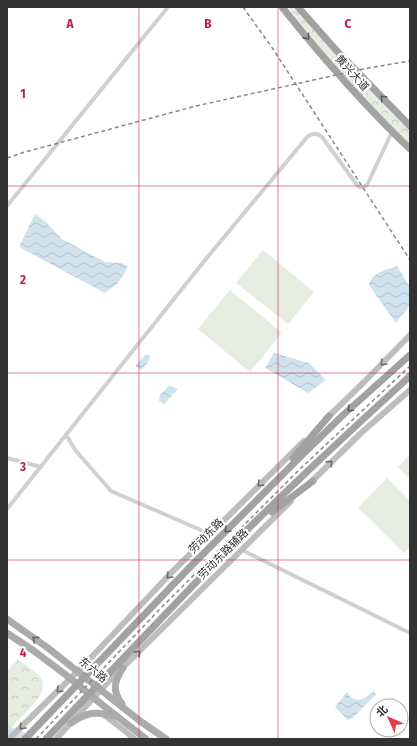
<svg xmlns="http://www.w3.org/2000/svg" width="417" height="746" viewBox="0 0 417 746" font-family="'Fira Sans Condensed','Noto Sans SC',sans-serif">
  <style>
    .grass { fill: #e6ecdf }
    .forest { fill: url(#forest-crowns) }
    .water { fill: url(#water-waves) }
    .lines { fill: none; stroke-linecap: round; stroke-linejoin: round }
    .river { stroke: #cfe2ee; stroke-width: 8 }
    .minor { stroke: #d0d0d0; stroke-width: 4 }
    .secondary { stroke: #bdbdbd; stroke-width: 6 }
    .primary { stroke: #ababab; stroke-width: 7 }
    .trunk { stroke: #a2a2a2; stroke-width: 7 }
    .rail { stroke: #888; stroke-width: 1.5; stroke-dasharray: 4 3; stroke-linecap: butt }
    .oneway { stroke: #5a5a5a }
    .oneway2 { stroke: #6a6a6a }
    .oneway3 { stroke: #636363 }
    .grid { fill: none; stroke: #c2185b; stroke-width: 1; stroke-opacity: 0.55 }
    .labels { text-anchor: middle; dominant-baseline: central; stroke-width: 4; stroke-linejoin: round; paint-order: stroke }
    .street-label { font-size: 11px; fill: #333; stroke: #fff }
    .grid-label { font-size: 13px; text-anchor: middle; font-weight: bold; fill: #c2185b; stroke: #fff; stroke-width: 4; stroke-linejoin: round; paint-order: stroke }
  </style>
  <defs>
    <pattern id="forest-crowns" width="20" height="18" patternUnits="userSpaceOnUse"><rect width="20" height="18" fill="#e6ecdf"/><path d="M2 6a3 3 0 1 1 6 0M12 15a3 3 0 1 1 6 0" fill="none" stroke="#c6cbc0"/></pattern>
    <pattern id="water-waves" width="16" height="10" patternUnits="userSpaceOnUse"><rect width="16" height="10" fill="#cfe2ee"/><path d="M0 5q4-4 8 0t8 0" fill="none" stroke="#b2c2cd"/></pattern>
  </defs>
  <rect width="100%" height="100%" fill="#fff"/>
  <g class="grass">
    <polygon points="263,250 314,292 288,324 236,283"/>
    <polygon points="230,290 282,333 250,372 198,329"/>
    <polygon points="410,454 410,479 398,467"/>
    <polygon points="387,478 410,501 410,547 404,553 358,508"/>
  </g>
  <g class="forest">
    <path d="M288 7H293L331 49 410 131V144C365 102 325 55 288 7Z"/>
    <path d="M18 659 40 676C43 681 43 686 42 691 39 701 15 723 7 732V671Z"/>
  </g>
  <g class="water">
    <polygon points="35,214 46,222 62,239 105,262 122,263 128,267 118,283 105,293 19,247"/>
    <path d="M397 266 410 287V305L396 323 369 285C371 273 386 270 397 266Z"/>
    <polygon points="274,353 309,363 326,380 308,393 265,368"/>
    <path d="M145 355H150C150 361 145 366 141 370L135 366Z"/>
    <polygon points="169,386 178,389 164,404 159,401 160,395"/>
    <path d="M374 691 376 694 353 718 348 720 335 707 347 692C349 694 350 697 352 698 360 703 368 696 374 691Z"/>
  </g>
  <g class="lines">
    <polyline class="river" points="7,730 29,739"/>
    <g class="minor">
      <polyline points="7,206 168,7"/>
      <polyline points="66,435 76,451 111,491 210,534"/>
      <polyline points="7,458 41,467"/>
      <path d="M7 509 201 265 308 136C313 133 318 133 322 137L357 185C361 189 365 188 368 183L392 132"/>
      <polyline points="242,550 410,633"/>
    </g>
    <g class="secondary">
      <polyline points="326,419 365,381 410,335"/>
      <polyline points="309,484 361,433 410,390"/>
      <polyline points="103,714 135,739"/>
      <polyline points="9,739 85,664 171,573 304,441"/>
      <polyline points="56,739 109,681 291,501"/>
    </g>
    <g class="primary">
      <polyline points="7,619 48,648 140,721 166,739"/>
      <polyline points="7,633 34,651 66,675 100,703 146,739"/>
      <path d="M122 704C112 691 114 681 123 668"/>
      <path d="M71 723C86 712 97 711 114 716"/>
    </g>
    <g class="trunk">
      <path d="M282 7C322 57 364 105 410 149"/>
      <polyline points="298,7 336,50 410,126"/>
      <polyline points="293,458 329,416"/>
      <polyline points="272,512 313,481"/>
      <polyline points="25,739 191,566 299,458 342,416 410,355"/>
      <path d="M46 739C106 677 164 615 224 553 284 492 347 434 410 376"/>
    </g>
    <g class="rail">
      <polyline points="243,7 273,49 410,260"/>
      <polyline points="7,158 25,152 196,106 368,68 410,61"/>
      <polyline points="36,739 159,610 300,469 410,366"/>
    </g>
  </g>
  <defs><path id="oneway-chevron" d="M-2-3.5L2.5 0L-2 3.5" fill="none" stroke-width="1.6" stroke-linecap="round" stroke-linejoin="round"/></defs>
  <g class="oneway">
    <use href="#oneway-chevron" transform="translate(307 37) rotate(51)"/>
    <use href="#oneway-chevron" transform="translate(383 98) rotate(-134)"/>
    <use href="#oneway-chevron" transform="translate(350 409) rotate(137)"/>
    <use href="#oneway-chevron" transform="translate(227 530) rotate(135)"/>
  </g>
  <g class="oneway2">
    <use href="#oneway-chevron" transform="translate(383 363) rotate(134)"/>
    <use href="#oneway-chevron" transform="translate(330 463) rotate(-44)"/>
    <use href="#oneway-chevron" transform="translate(260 484) rotate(136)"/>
    <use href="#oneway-chevron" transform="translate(169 576) rotate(134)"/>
    <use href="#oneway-chevron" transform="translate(138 653) rotate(-46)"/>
    <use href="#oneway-chevron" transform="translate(59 690) rotate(136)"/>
    <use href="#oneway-chevron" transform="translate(22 727) rotate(134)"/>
  </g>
  <use class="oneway3" href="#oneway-chevron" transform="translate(35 639) rotate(-143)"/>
  <path class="grid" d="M139 7V739M278 7V739M7 186H410M7 373H410M7 560H410"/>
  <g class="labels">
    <g class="street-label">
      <text transform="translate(352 73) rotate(48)">黄兴大道</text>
      <text transform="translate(206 536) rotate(-45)">劳动东路</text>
      <text transform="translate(223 554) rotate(-45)">劳动东路辅路</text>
      <text transform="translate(93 670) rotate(39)">东六路</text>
    </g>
  </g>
  <g class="grid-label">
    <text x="70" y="28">A</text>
    <text x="208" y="28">B</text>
    <text x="348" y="28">C</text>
    <text x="23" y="98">1</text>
    <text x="23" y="284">2</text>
    <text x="23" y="471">3</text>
    <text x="23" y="657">4</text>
  </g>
  <rect width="417" height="746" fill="none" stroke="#333333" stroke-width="16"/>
  <g transform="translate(389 718) rotate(315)"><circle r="19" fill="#ffffff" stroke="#adadad"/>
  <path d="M0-3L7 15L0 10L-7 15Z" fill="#e63946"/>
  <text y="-6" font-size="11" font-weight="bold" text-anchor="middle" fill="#333333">北</text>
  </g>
</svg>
